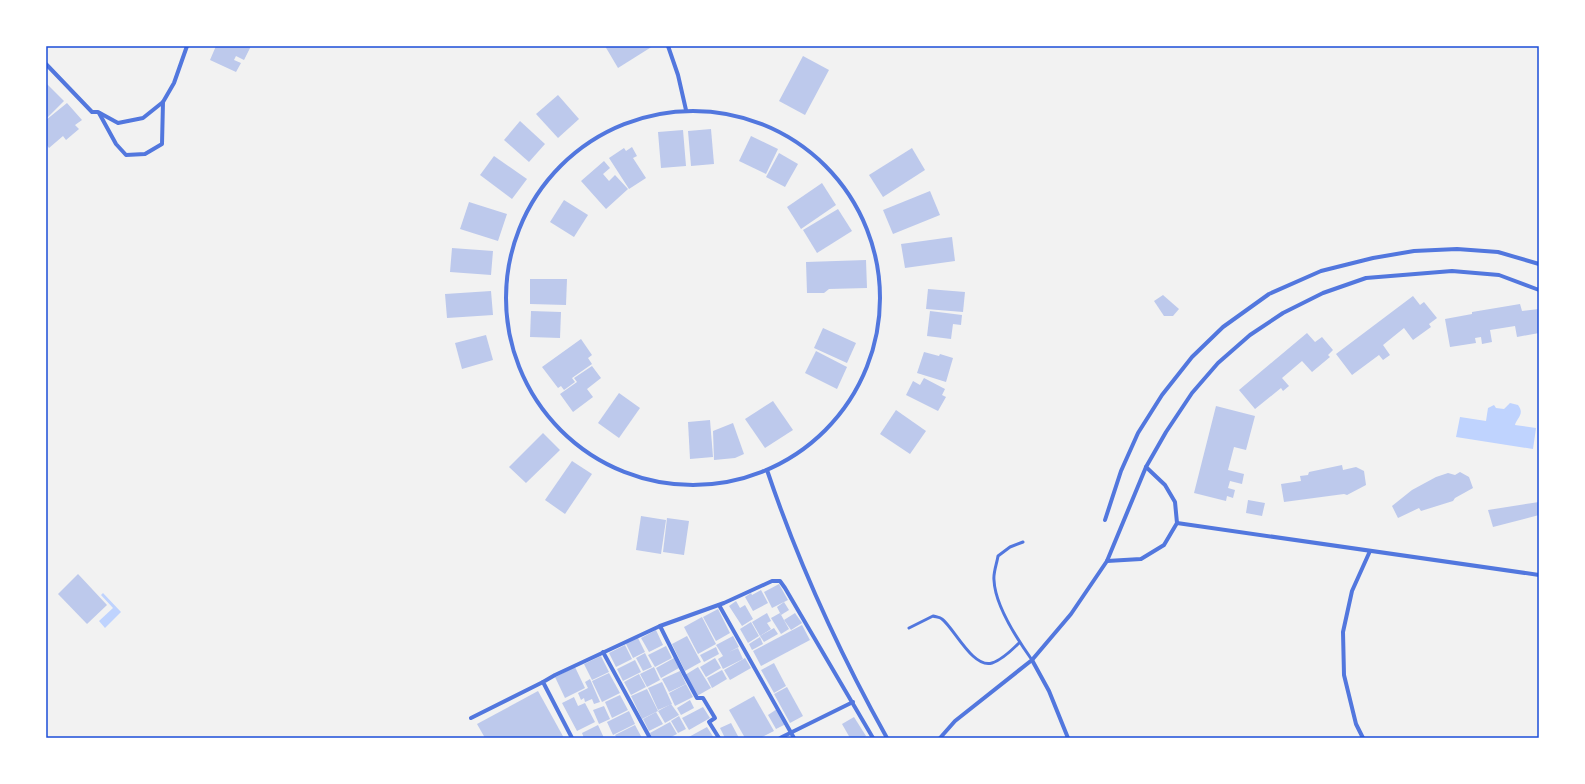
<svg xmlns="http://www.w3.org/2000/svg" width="1585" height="784" viewBox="0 0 1585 784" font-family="Roboto,sans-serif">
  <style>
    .water { fill: #bfd3fe }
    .building { fill: #bdc9ec }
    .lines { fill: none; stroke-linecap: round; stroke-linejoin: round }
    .service { stroke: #5277de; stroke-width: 3 }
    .minor { stroke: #5277de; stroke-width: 4 }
    .neatline { fill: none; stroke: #1d4ed8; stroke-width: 1.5 }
  </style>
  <rect width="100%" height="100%" fill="#f2f2f2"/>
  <g class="water">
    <path d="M1510 403 1518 405C1525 414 1517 418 1515 425L1536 428 1533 449 1456 437 1460 417 1486 421 1488 408 1494 405 1496 408 1504 409Z"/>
    <polygon points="103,593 121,612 105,628 99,621 113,608 101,595"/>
  </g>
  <g class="building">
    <polygon points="216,46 251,46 244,60 236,56 234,60 241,63 236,72 210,60"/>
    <polygon points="605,46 653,46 618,68"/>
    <polygon points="803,56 829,70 805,115 779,101"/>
    <polygon points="46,83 64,101 46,119"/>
    <polygon points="558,95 579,119 558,138 536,114"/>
    <polygon points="67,103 82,120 75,125 79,129 66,140 63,136 49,148 46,144 46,120"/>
    <polygon points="520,121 545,144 529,162 504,140"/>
    <polygon points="711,129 714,164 691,166 688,131"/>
    <polygon points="683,130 686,166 661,168 658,132"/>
    <polygon points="751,136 778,149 766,174 739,161"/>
    <polygon points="632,147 637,156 633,158 646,178 629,189 609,158 624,148 626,151"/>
    <polygon points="912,148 925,170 883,197 869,175"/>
    <polygon points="779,153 798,164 785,187 766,177"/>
    <polygon points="494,156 527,179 512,199 480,175"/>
    <polygon points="604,161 610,168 603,174 609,181 615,175 628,189 606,209 581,181"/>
    <polygon points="822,183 836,205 801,229 787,207"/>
    <polygon points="930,191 940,215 893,234 883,210"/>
    <polygon points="564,200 588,215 574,237 550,222"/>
    <polygon points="469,202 507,214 498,241 460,229"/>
    <polygon points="838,209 852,231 817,253 803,230"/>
    <polygon points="952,237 955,261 905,268 901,244"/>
    <polygon points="452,248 493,251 491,275 450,272"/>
    <polygon points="866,260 867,288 829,289 824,293 807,293 806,262"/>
    <polygon points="530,279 567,279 566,305 530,304"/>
    <polygon points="928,289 965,292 963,312 926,309"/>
    <polygon points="491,291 493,315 447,318 445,294"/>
    <polygon points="1163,295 1179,309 1173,316 1164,316 1154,301"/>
    <polygon points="1413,296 1420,305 1424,302 1437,318 1429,324 1431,327 1413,340 1404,328 1383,345 1390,355 1383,360 1379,355 1352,375 1336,354"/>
    <polygon points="1520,304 1522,311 1539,309 1539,333 1517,337 1515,326 1490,330 1492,342 1482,344 1481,337 1475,338 1476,343 1450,347 1445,319 1472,314 1472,312"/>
    <polygon points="531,311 561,312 560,338 530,337"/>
    <polygon points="930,311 962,315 961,325 953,324 951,339 927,336"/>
    <polygon points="823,328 856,343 847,363 814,348"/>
    <polygon points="1307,333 1315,342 1322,337 1333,350 1328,355 1330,357 1312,372 1302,361 1282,378 1289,386 1283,391 1281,388 1255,409 1239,390"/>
    <polygon points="486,335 493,360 462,369 455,343"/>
    <polygon points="581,339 592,355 588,358 592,364 572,378 575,382 564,390 561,386 558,388 542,367"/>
    <polygon points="816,351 847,367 837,389 805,373"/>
    <polygon points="924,352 939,356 940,354 953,358 946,382 917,373"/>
    <polygon points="592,366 601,378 587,389 593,397 573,412 560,394 577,382 574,378"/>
    <polygon points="924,378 945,389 942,395 946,397 938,411 906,395 913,381 920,385"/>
    <polygon points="619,393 640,408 619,438 598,423"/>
    <polygon points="773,401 793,430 765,448 745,419"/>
    <polygon points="1216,406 1255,416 1246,450 1234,447 1228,470 1244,474 1242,484 1230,481 1228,488 1235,490 1233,498 1227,496 1226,501 1194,493"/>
    <polygon points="896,410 926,431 910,454 880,434"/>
    <polygon points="710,420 713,457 690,459 688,422"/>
    <polygon points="733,423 744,454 735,458 714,460 713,431"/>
    <polygon points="543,433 560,450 526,483 509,467"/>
    <polygon points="572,461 592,474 565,514 545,500"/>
    <polygon points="1342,465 1343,470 1356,467 1364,471 1366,485 1347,495 1344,494 1284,502 1281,484 1301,481 1300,476 1308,475 1309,472"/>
    <polygon points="1460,472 1469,477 1473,488 1455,498 1453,501 1421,511 1419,508 1398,518 1392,506 1412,490 1436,477 1448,473 1455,475"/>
    <polygon points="1248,500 1265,503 1262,516 1246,513"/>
    <polygon points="1539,502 1539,515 1493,527 1488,510"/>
    <polygon points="641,516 666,520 661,554 636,550"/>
    <polygon points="667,518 689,521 684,555 663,552"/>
    <polygon points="78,574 107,605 87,624 58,594"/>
    <polygon points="779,584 788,600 772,608 764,592"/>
    <polygon points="761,590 768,603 753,611 745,597 751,593 752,595"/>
    <polygon points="736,601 740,608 745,605 753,619 742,626 729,606"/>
    <polygon points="784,602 789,610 781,615 777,607"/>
    <polygon points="718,609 730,633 716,641 703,617"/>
    <polygon points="767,613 771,621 767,623 771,629 760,636 752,622"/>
    <polygon points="780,613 789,629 781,634 771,618"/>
    <polygon points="795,613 802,623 791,630 784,620"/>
    <polygon points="702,617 716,644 698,654 684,627"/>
    <polygon points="751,622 759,636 748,643 740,629"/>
    <polygon points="802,625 810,640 761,666 753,651"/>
    <polygon points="774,628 778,634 764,642 760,636"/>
    <polygon points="656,630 663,645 649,652 641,638"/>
    <polygon points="687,636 701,662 685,671 672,644"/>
    <polygon points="733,636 739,647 729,652 738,648 743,659 723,669 718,659 723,656 716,645"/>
    <polygon points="760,637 763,644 752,650 749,644"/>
    <polygon points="638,638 645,652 633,658 626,644"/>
    <polygon points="625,645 632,659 616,667 609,653"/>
    <polygon points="666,646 672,658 655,667 648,655"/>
    <polygon points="716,647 719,654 704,662 700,655"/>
    <polygon points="645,653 652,667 643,671 636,658"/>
    <polygon points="601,656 609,672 592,680 584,664"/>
    <polygon points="674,658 679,668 661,678 656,668"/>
    <polygon points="715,658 721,668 706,677 700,667"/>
    <polygon points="745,658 751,668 730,680 724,670"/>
    <polygon points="635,660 641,672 623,681 617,669"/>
    <polygon points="774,663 786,686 774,693 761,670"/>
    <polygon points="575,667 585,688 565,698 555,677"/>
    <polygon points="654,667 660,680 647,687 640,674"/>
    <polygon points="698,667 711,688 697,696 685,675"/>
    <polygon points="722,670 727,679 712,688 707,678"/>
    <polygon points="680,671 686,684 669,692 662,679"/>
    <polygon points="609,673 620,693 602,702 592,681"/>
    <polygon points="639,674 646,687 631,695 624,682"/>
    <polygon points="590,679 600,702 594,704 592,699 585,702 584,698 581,700 578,693 588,688 585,682"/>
    <polygon points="662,682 672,704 658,710 648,688"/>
    <polygon points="686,684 693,697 675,706 669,693"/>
    <polygon points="787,687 803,716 790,723 774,694"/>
    <polygon points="647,689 658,711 642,719 631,696"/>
    <polygon points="538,691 564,738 485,738 477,724"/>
    <polygon points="620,695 628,710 612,718 605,702"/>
    <polygon points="754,696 774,731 760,738 745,738 729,710"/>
    <polygon points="574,697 578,706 585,703 595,722 577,731 562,703"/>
    <polygon points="690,700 694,708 681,715 677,708"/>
    <polygon points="671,704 679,715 665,723 658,711"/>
    <polygon points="604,706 610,719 599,724 593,710"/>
    <polygon points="703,707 710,718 689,730 682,718"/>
    <polygon points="777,709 786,724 776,729 768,715"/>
    <polygon points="629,711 635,724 613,735 607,722"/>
    <polygon points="656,712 663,724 649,731 643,719"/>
    <polygon points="679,716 686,729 678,733 671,721"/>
    <polygon points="854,717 866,736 863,738 850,738 842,724"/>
    <polygon points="670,722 677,734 669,738 652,738 650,733"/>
    <polygon points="731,723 739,738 725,738 720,728"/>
    <polygon points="598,725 604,738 584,738 582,733"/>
    <polygon points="635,725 642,738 617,738 615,735"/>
    <polygon points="707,727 714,738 687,738"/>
  </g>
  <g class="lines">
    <g class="service">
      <path d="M1023 542 1010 547 998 556C997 563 993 573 994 580 995 606 1017 639 1032 660"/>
      <path d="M909 628 933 616C936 617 940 617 942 619 954 628 973 669 992 663 1002 660 1012 650 1019 643"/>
    </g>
    <g class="minor">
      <polyline points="668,46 678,75 686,110"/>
      <polyline points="46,64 92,112 98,112 118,123 143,118 163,102 174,83 187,46"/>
      <circle cx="693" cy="298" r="187"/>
      <polyline points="99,113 116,144 126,155 145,154 162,144 163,102"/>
      <path d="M767 470C798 562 839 652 887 738"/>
      <polyline points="1105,520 1121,471 1138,433 1162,395 1192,357 1223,327 1269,294 1321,271 1373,258 1414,251 1457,249 1498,252 1539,264"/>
      <polyline points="1177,523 1539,575"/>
      <polyline points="1107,561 1141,559 1164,545 1177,523 1175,502 1165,485 1146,467"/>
      <polyline points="719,605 794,738"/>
      <polyline points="660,626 684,674 697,698 703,698 715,718 709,722 719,738"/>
      <polyline points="603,652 650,738"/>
      <polyline points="1032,660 1049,691 1068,738"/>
      <polyline points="471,718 543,682"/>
      <polyline points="572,738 543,682 555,675 660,626 724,603 772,581 780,581 785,588 873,738"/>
      <polyline points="780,738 853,702"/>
      <polyline points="940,738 955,721 1032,660 1071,614 1107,561 1146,467 1166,432 1192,393 1218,363 1250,335 1283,313 1323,293 1366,278 1452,271 1499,275 1539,290"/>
      <polyline points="1363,738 1356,724 1344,675 1343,632 1352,591 1370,551"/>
    </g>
  </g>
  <rect width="1585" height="784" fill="none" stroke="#ffffff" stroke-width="94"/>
  <rect x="47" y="47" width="1491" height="690" class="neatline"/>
</svg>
